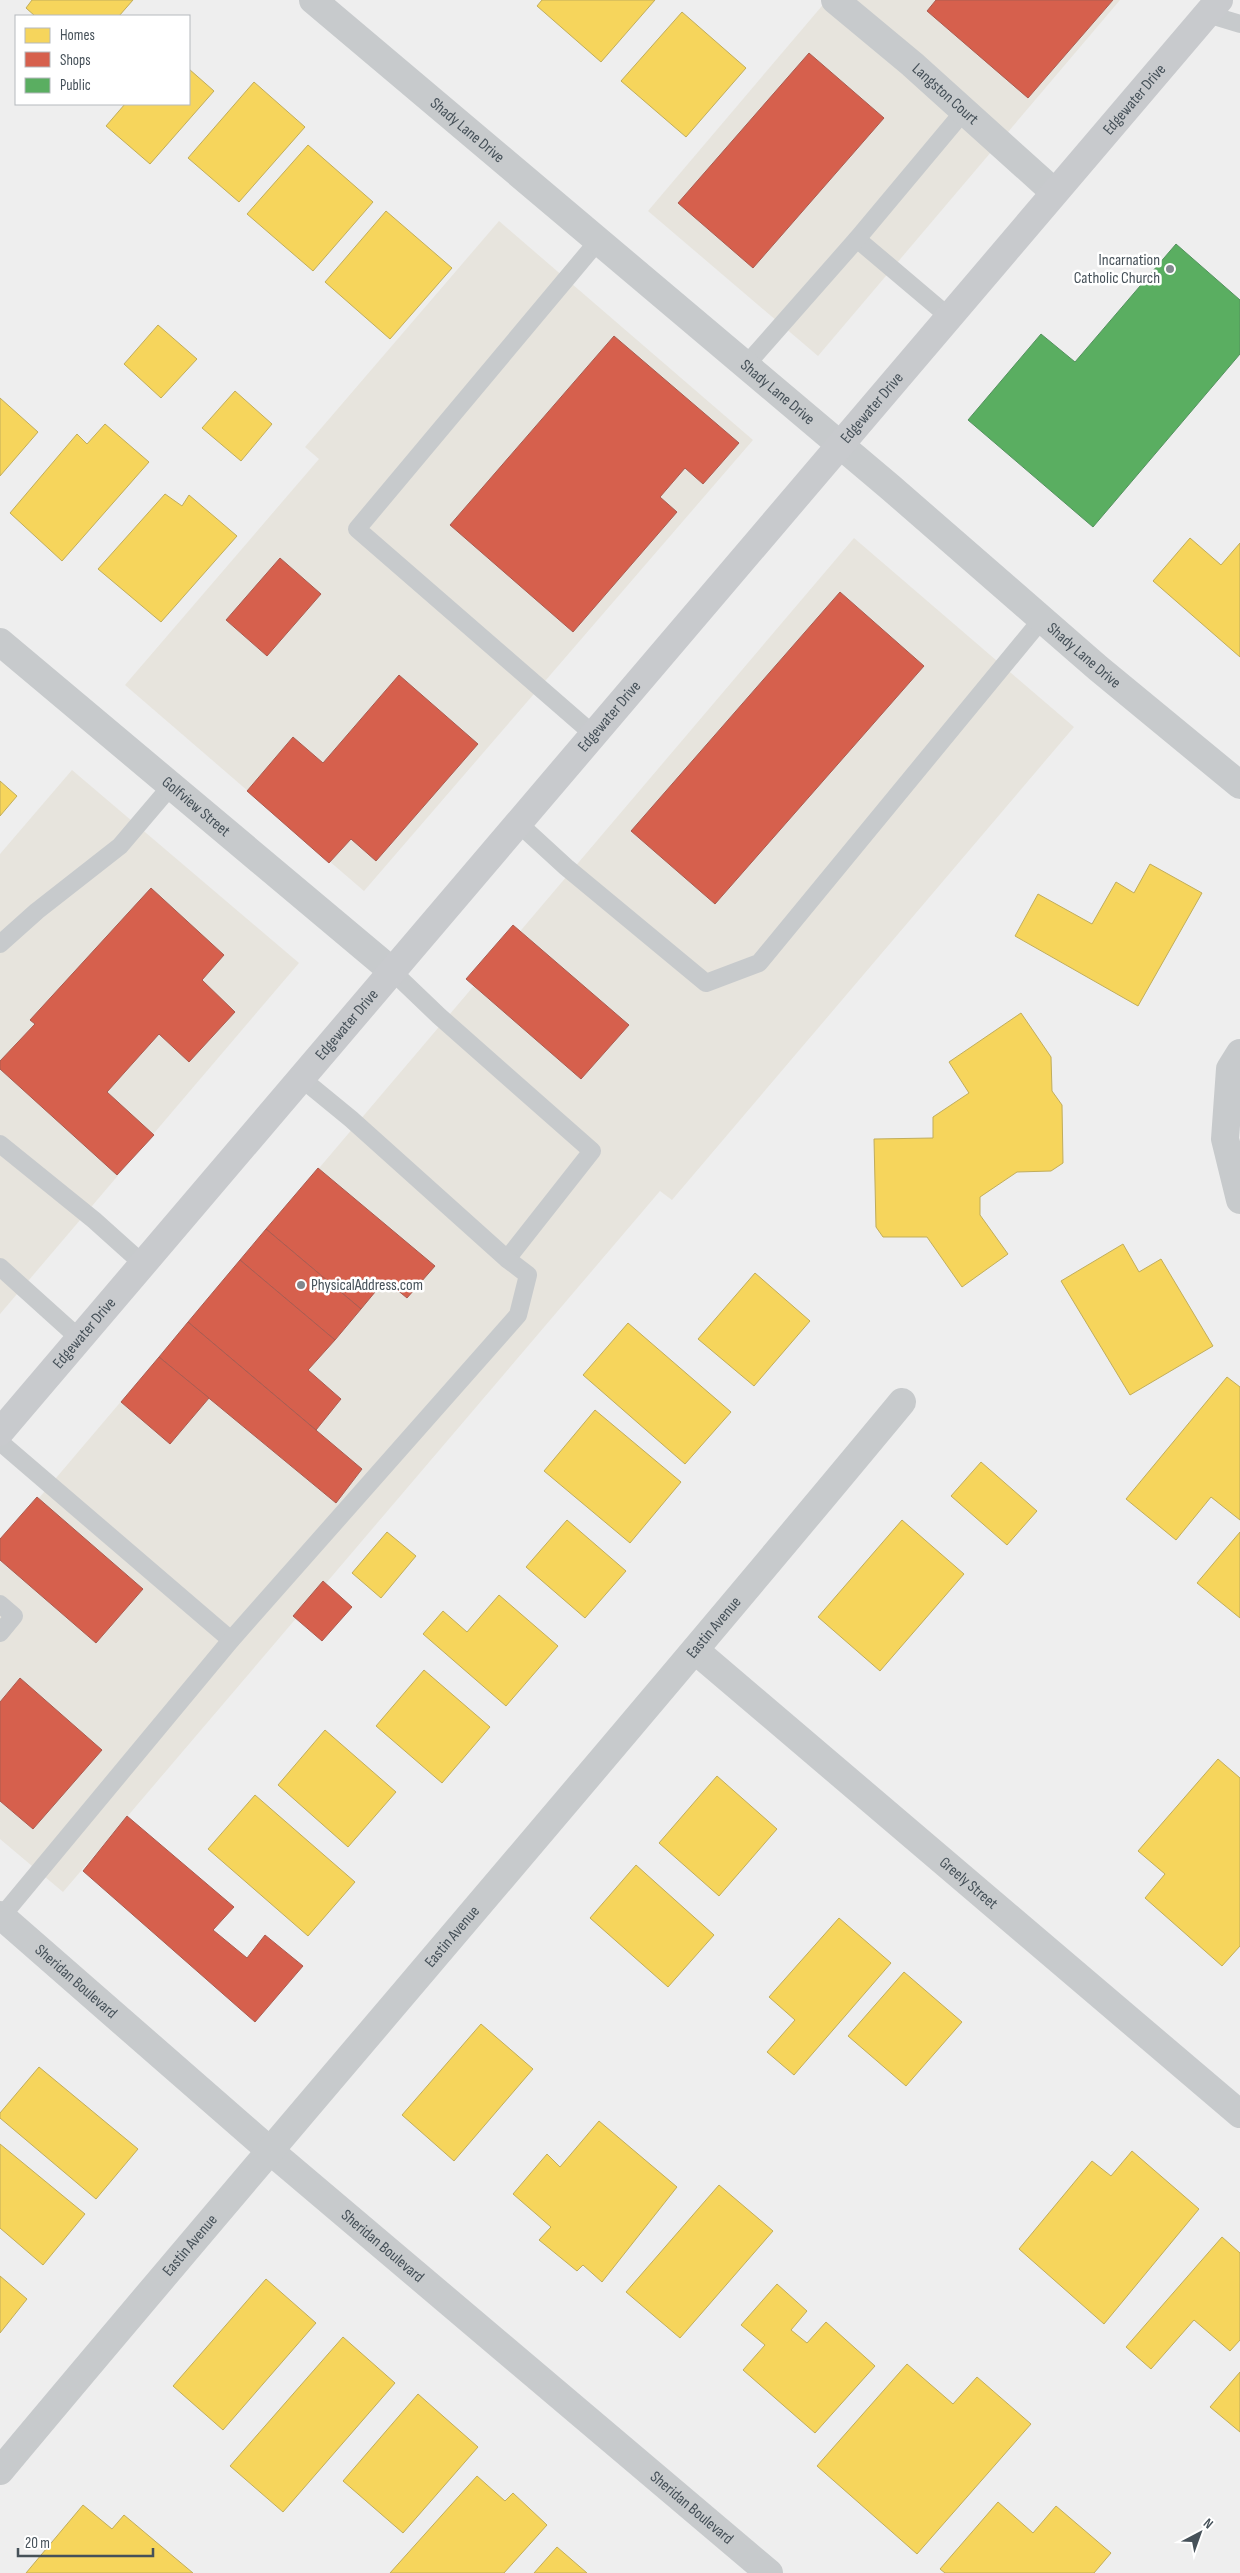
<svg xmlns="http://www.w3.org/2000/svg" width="1240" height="2573" viewBox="0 0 1240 2573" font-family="'Sofia Sans Condensed',sans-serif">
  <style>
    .commercial { fill: #e7e4dd }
    .homes { fill: #f6d55c; stroke: #c1ad5b }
    .shops { fill: #d6604d; stroke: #ab5c51 }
    .public { fill: #5aae61; stroke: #54925f }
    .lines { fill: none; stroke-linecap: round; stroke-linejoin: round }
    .lane { stroke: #c7cacc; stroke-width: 18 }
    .street { stroke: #c7cacc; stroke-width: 28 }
    .secondary { stroke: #c8cacd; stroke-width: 28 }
    .poi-dot { fill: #81888d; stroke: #fff; stroke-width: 2 }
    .labels { text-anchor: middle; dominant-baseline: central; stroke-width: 5; stroke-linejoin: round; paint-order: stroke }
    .street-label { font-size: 16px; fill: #465159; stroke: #fff }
    .poi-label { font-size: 16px; fill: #465159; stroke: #fff; text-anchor: end }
  </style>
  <rect width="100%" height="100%" fill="#eee"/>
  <g class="commercial">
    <polygon points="827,0 1120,0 818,356 648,211"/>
    <polygon points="499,221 753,440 364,891 125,685 319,459 305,447"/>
    <polygon points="854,538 1074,727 672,1200 660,1191 63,1892 0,1839 0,1544"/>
    <polygon points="72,770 299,963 0,1314 0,854"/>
  </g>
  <g class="homes">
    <polygon points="32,0 133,0 119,16 35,16 26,8"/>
    <polygon points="542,0 655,0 601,62 537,6"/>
    <polygon points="682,12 746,68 686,137 621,81"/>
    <polygon points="189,69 214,91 150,164 106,126 125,104 189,104"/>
    <polygon points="254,82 305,127 239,202 188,158"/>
    <polygon points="308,145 373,202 313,271 247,214"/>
    <polygon points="386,211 452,268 390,339 325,282"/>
    <polygon points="158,325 197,359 161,398 124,364"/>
    <polygon points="235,391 272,424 241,461 202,428"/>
    <polygon points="0,398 38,432 0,476"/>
    <polygon points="105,424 149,462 62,561 10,513 77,434 87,444"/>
    <polygon points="165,494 182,506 189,495 237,536 161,622 98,569"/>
    <polygon points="1190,538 1221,565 1240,543 1240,657 1153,581"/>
    <polygon points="0,781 17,796 0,816"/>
    <polygon points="1150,864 1202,893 1138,1006 1015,936 1038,894 1092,924 1116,882 1134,893"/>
    <polygon points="1021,1013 1051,1057 1052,1091 1062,1105 1063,1163 1051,1171 1017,1172 980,1197 980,1215 1008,1254 962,1287 927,1237 883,1237 876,1227 874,1139 933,1138 933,1117 969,1093 949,1062"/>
    <polygon points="1123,1244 1139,1272 1161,1259 1213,1346 1130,1395 1061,1281"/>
    <polygon points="755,1273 810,1321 754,1386 698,1339"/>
    <polygon points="628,1323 731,1412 685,1464 583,1375"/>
    <polygon points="1227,1377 1240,1387 1240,1520 1211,1497 1176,1540 1126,1499"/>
    <polygon points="595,1410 681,1482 630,1543 544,1471"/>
    <polygon points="981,1462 1037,1511 1007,1545 951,1496"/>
    <polygon points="567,1520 626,1571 585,1618 526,1567"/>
    <polygon points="902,1520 964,1574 880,1671 818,1617"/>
    <polygon points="387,1532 416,1556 381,1598 352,1573"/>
    <polygon points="1240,1532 1240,1618 1197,1583"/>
    <polygon points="499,1595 558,1646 506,1706 423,1634 443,1611 467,1632"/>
    <polygon points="424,1670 490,1727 442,1783 376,1726"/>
    <polygon points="325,1730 396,1792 348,1847 278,1785"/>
    <polygon points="1218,1759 1240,1778 1240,1946 1222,1966 1145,1898 1165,1874 1138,1851"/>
    <polygon points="717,1776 777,1829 719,1896 659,1843"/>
    <polygon points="255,1795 355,1882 308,1936 208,1849"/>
    <polygon points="636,1865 714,1935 668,1987 590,1918"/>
    <polygon points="839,1918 891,1963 794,2075 767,2052 795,2020 769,1997"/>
    <polygon points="904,1972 962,2022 906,2086 848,2036"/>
    <polygon points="481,2024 533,2069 454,2161 402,2115"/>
    <polygon points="39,2067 138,2149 96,2199 0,2118 0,2113"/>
    <polygon points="599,2121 677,2187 602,2282 583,2265 577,2271 539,2240 551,2227 513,2194 547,2154 560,2167"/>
    <polygon points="0,2144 85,2214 43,2265 0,2228"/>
    <polygon points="1132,2151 1199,2209 1104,2324 1019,2249 1092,2161 1111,2176"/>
    <polygon points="719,2185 773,2231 680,2338 626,2292"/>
    <polygon points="1222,2237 1240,2253 1240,2340 1230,2351 1194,2320 1151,2369 1126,2347"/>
    <polygon points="0,2276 27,2299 0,2333"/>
    <polygon points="266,2279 316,2323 223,2430 173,2386"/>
    <polygon points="777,2284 807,2311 791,2330 807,2343 826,2322 875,2366 815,2433 743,2370 765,2345 741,2325"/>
    <polygon points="343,2337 395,2383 283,2512 230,2466"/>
    <polygon points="907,2364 953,2404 977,2377 1031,2424 917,2554 817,2466"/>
    <polygon points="1240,2372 1240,2432 1210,2407"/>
    <polygon points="418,2394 478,2447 403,2533 343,2481"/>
    <polygon points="477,2476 505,2501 513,2493 547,2525 504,2573 390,2573"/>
    <polygon points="998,2502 1033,2533 1056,2506 1111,2553 1094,2573 945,2573 940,2569"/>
    <polygon points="83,2505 112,2529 124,2515 193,2573 26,2573"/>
    <polygon points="557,2547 587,2573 534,2573"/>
  </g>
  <g class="shops">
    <polygon points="936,0 1113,0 1028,98 927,11"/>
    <polygon points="809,53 884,118 753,268 678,203"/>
    <polygon points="614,336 739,443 703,484 685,468 660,497 677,512 573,632 450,525"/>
    <polygon points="280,558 321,594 267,656 226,620"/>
    <polygon points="840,592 924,666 715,904 631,831"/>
    <polygon points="399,675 478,744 376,861 351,839 329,863 247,791 293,737 323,763"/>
    <polygon points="151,888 224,955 202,980 235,1012 189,1062 159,1034 107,1092 154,1135 117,1175 0,1069 0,1061 35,1024 30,1020"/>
    <polygon points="513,925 629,1025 581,1079 466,979"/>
    <polygon points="318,1168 435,1266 407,1298 385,1280 361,1309 266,1229"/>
    <polygon points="266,1229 361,1309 335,1340 240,1260"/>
    <polygon points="240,1260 335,1340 308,1370 341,1399 316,1430 188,1322"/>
    <polygon points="188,1322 362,1469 336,1503 159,1357"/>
    <polygon points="159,1357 209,1398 170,1444 121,1402"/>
    <polygon points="37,1497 143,1589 96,1643 0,1560 0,1539"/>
    <polygon points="323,1581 352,1607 322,1641 293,1616"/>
    <polygon points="20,1678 102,1750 33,1829 0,1801 0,1702"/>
    <polygon points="127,1816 234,1907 213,1930 247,1958 265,1935 303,1966 255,2022 83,1871"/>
  </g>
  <polygon class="public" points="1176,244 1240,300 1240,354 1093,527 968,420 1041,334 1075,362"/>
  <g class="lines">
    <g class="lane">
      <polyline points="1207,14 1240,24"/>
      <polyline points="857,239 948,316"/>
      <polyline points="746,365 857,239 964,111"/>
      <polyline points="593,734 357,529 598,241"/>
      <polyline points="518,823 566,867 706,983 759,963 1042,619"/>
      <polyline points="0,944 37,911 120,846 171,786"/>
      <polyline points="392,971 439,1016 592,1151 507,1259"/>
      <polyline points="0,1144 94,1220 143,1264"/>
      <polyline points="0,1267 80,1339"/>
      <polyline points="0,1442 231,1640"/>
      <polyline points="0,1604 14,1616 0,1633"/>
      <polyline points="2,1916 231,1640 518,1315 528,1275 507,1259 351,1119 301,1078"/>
    </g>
    <g class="street">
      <path id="s1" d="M313 0 890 487 1098 668 1240 785"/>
      <path id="s2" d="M835 0 912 64 1054 192"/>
      <path id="s3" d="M0 642 392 971"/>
      <polyline points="1240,1053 1230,1069 1225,1139 1240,1200"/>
      <path id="s4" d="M696 1651 1240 2114"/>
      <path id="s5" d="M0 1915 268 2149 769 2573"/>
      <path id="s6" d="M0 2471C299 2113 605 1761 902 1402"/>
    </g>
    <path class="secondary" id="s7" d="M0 1432 1219 0"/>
  </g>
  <g class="poi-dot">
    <circle cx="1170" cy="269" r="5"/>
    <circle cx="301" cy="1285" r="5"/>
  </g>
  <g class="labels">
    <g class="street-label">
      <text stroke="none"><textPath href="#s2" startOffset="145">Langston Court</textPath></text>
      <text stroke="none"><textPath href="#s7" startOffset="1750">Edgewater Drive</textPath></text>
      <text stroke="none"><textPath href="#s1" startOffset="202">Shady Lane Drive</textPath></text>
      <text stroke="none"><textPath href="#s1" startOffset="608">Shady Lane Drive</textPath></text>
      <text stroke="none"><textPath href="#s7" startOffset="1345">Edgewater Drive</textPath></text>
      <text stroke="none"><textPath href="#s1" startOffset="1012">Shady Lane Drive</textPath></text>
      <text stroke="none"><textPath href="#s7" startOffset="940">Edgewater Drive</textPath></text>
      <text stroke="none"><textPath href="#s3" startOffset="256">Golfview Street</textPath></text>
      <text stroke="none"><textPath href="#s7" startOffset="535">Edgewater Drive</textPath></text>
      <text stroke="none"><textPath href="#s7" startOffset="130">Edgewater Drive</textPath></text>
      <text stroke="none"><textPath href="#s6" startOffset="1105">Eastin Avenue</textPath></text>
      <text stroke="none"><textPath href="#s4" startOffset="358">Greely Street</textPath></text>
      <text stroke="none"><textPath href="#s6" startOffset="700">Eastin Avenue</textPath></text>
      <text stroke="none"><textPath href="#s5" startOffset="101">Sheridan Boulevard</textPath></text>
      <text stroke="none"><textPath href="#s6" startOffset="295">Eastin Avenue</textPath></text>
      <text stroke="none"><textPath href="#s5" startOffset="506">Sheridan Boulevard</textPath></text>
      <text stroke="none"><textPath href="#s5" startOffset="911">Sheridan Boulevard</textPath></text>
    </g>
    <g class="poi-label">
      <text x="1160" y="260">Incarnation<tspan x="1160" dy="18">Catholic Church</tspan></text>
      <text x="311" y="1285" text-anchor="start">PhysicalAddress.com</text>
    </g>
  </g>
  <rect x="15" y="15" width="175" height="90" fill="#ffffff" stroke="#b5b9bd"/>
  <rect x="25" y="28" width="25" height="15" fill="#f6d55c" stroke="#b5b9bd"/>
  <text x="60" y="40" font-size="15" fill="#465159">Homes</text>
  <rect x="25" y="52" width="25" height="15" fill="#d6604d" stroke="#b5b9bd"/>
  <text x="60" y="65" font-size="15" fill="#465159">Shops</text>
  <rect x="25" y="78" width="25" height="15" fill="#5aae61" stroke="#b5b9bd"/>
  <text x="60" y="90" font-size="15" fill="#465159">Public</text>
  <g transform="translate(1200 2533) rotate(41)" stroke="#ffffff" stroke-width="4" paint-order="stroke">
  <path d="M0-4L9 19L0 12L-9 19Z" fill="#465159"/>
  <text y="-8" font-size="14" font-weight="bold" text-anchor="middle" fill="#465159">N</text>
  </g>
  <path d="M18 2548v8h135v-8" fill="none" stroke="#465159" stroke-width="2.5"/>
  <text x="25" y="2548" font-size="15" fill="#465159" stroke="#ffffff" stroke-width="4" paint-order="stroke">20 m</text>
</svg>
